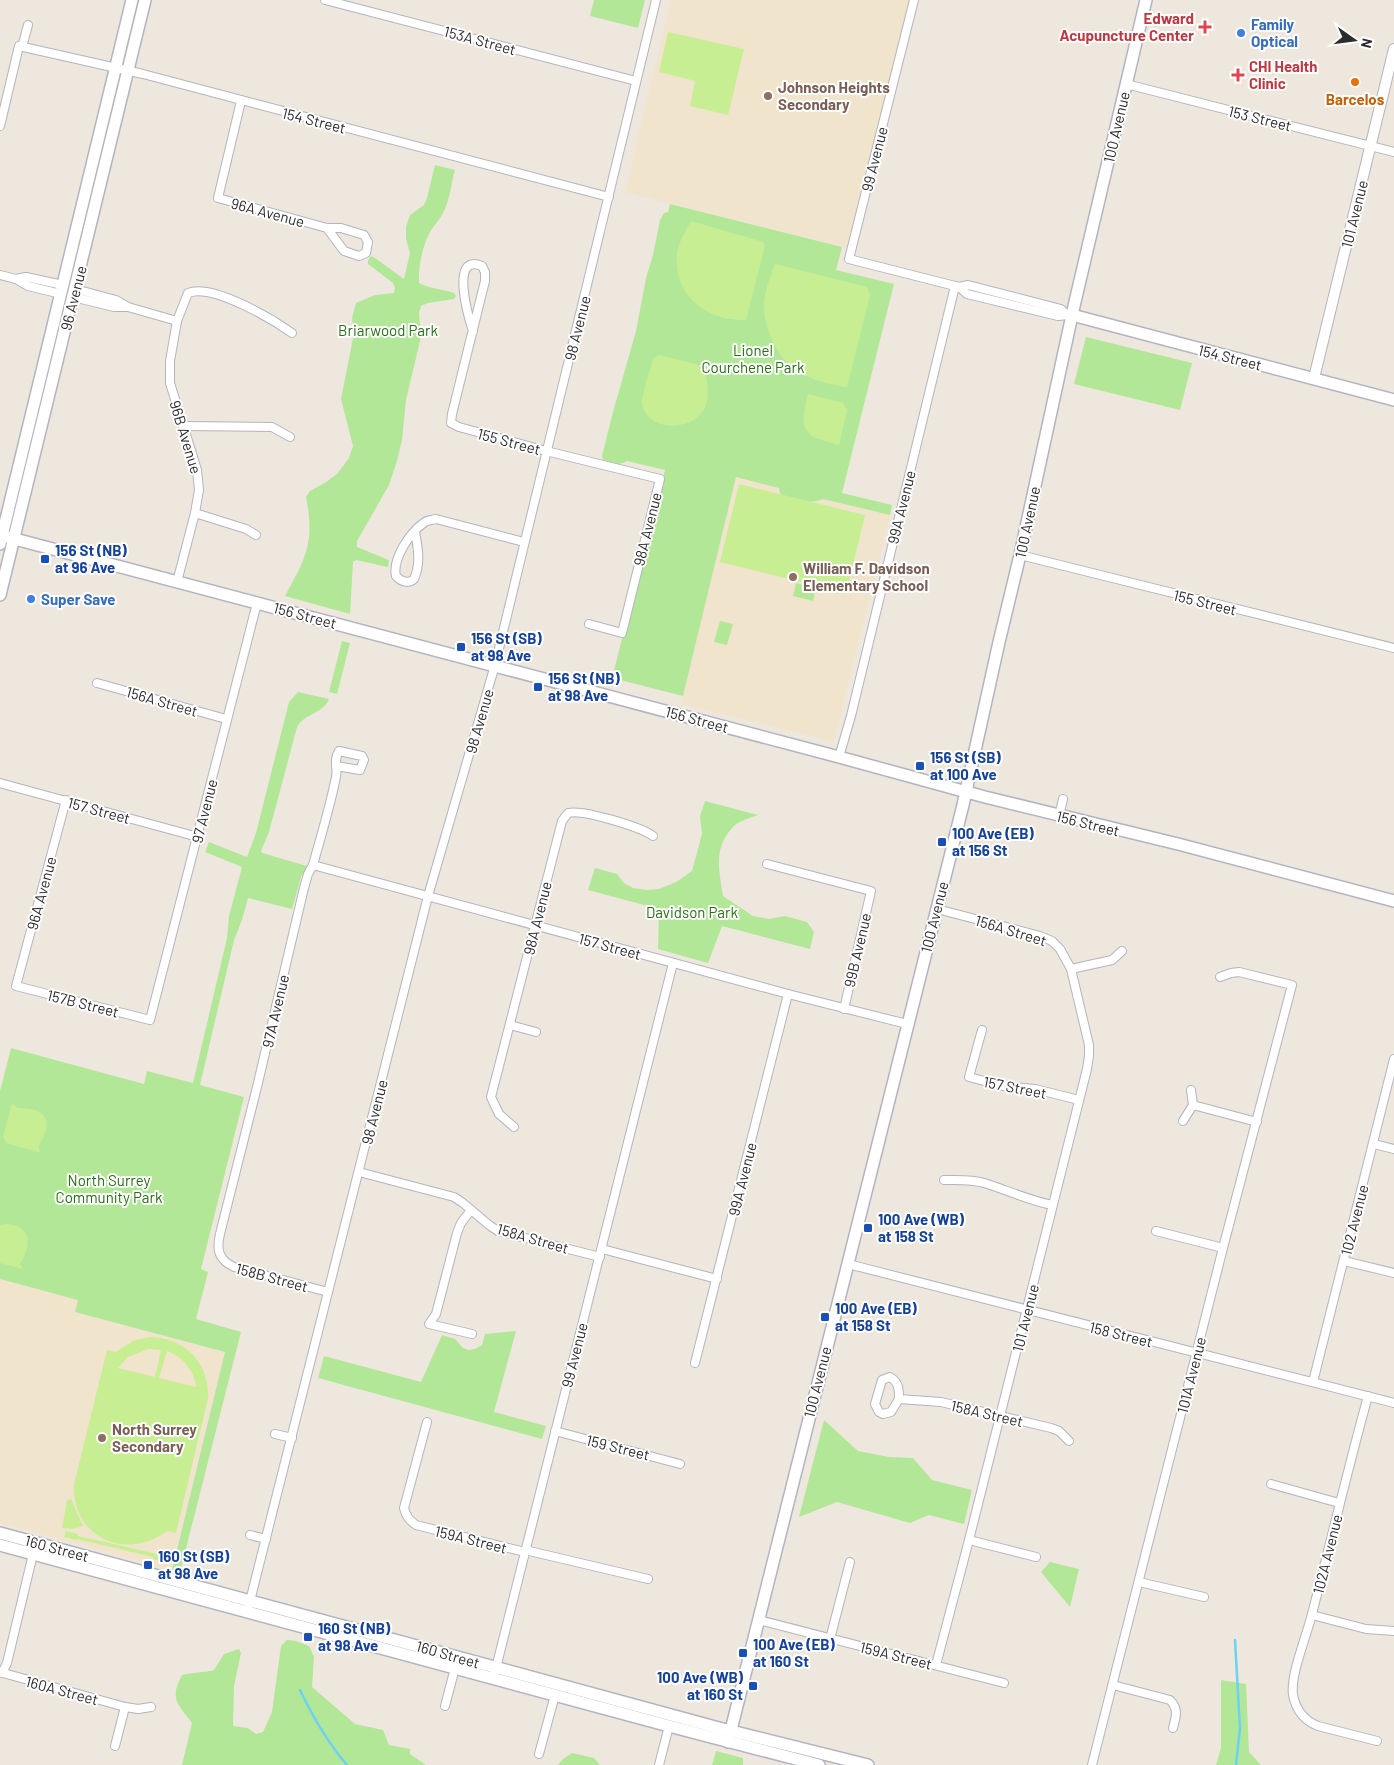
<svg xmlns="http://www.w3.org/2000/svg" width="1394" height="1765" viewBox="0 0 1394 1765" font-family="Barlow,sans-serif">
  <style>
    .education { fill: #f0e4cc }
    .green { fill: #b3e798 }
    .pitch { fill: #c8ee93; fill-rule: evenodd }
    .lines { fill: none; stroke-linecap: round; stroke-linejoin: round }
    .stream { stroke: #6dd1f4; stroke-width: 2.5 }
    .minor-casing { stroke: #b2b4c0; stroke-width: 10 }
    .tertiary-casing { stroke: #b2b4c0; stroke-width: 12 }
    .secondary-casing { stroke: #b2b4c0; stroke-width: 14 }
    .minor { stroke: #fff; stroke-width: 8 }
    .tertiary { stroke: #fff; stroke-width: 10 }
    .secondary { stroke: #fff; stroke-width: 11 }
    .health-dot { fill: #e0444e; stroke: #fff; stroke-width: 2 }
    .shop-dot { fill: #3f7fe0; stroke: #fff; stroke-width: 2 }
    .food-dot { fill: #e8710a; stroke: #fff; stroke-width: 2 }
    .education-dot { fill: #8d6e63; stroke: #fff; stroke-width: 2 }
    .transit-dot { fill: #1a4fb4; stroke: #fff; stroke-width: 2 }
    .labels { text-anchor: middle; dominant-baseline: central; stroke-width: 4; stroke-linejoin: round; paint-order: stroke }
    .health-label { font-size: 15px; font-weight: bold; fill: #be3a42; stroke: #fff; text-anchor: end }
    .shop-label { font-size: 15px; font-weight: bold; fill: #366cbe; stroke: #fff; text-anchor: start }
    .street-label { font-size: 15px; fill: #2c2c2c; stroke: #fff }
    .education-label { font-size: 15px; font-weight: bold; fill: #785e54; stroke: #fff; text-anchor: start }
    .food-label { font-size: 15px; font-weight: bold; fill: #c56008; stroke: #fff }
    .park-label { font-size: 15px; fill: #2a6d17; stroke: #fff }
    .transit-label { font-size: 15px; font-weight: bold; fill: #164399; stroke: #fff; text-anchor: start }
  </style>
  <rect width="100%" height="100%" fill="#eee7dd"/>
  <g class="education">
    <polygon points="671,0 909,0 852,249 625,192"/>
    <polygon points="736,477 890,515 834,742 681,704"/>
    <polygon points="0,1279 78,1300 75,1312 225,1352 171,1570 0,1523"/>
  </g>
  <g class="green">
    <polygon points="594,0 645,0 638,28 590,16"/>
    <path d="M435 165 455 170C451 183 450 199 444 211 440 220 433 226 429 234 422 248 418 268 419 283 430 289 443 289 454 293L456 296 454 299 428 303 421 306 419 313 421 337 406 400 402 440 397 461 389 485 357 541V547L389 560 388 567 356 560 353 562 350 614 285 596C306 558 315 542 306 497L310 491 326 482 337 474 349 458 353 446 341 399 354 333 352 318 356 303 375 295 394 293 395 288 393 283 368 264V260L371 256 375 258 404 279 410 253 406 239V227L410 215 424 205 427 198Z"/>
    <path d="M670 204 842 247 836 270 894 284 842 493 892 505 890 515 823 499C809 505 796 500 782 496L780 493 779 488 736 477 683 696 612 678 665 470 627 461C619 466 611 464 603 460L602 456 613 412 636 331 646 278 653 255 660 220 664 213 668 212Z"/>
    <polygon points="1086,337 1192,363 1180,410 1074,384"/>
    <polygon points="796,583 816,588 813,601 793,596"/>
    <polygon points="720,621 733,624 727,645 714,642"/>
    <polygon points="342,641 350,643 337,694 329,692"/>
    <path d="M298 692 329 699C323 714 305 713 297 727L269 832 261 851 262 853 307 866 301 877 292 909 248 898 242 920 234 940 200 1085 244 1097 201 1269 208 1272 196 1319 241 1332 180 1572 172 1570 225 1352 75 1312 78 1300 0 1279V1091L11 1048 144 1084 147 1071 193 1083 227 938 229 916 242 867 205 852 209 842 247 857 256 833 289 702Z"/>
    <path d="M705 801 758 815C750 818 738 821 733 827 713 848 719 870 723 896L753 916 769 919 785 916 807 922 814 932 810 949 722 926 708 963 658 949 659 909 588 890 595 868 617 874 624 883 633 888 646 890 659 889 676 882 692 871 702 834 700 816Z"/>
    <polygon points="516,1331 494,1412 546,1426 542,1439 318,1378 324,1356 421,1382 442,1335 455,1339 463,1348 469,1350 475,1349 482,1345 485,1334"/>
    <polygon points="824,1420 858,1451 889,1457 913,1458 932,1480 972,1490 964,1524 929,1515 910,1523 837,1502 799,1517"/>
    <polygon points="1050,1562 1079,1569 1070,1607 1041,1572"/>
    <path d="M287 1640 296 1641 309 1646 314 1657 312 1687 355 1724 383 1730 389 1745 410 1749V1754L426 1765H182L192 1723C178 1704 169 1699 182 1675 193 1672 204 1673 214 1670L224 1654 239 1649 241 1653 234 1686 233 1726 248 1728 256 1734 263 1732 272 1712 281 1646Z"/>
    <polygon points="1221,1680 1246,1684 1249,1752 1261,1765 1216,1765 1221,1748"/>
    <polygon points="716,1751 743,1758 743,1765 712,1765"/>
    <polygon points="572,1753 594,1758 600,1765 558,1765 563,1759"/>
  </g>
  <g class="pitch">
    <polygon points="668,32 744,49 728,115 690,106 695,81 659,72"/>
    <path d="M691 221 763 242 765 246 746 320C706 321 674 296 677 254 678 243 686 231 691 221Z"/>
    <path d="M775 264 867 287 870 295 847 387C811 382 784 371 770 335 767 326 764 318 764 309 763 293 770 279 775 264Z"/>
    <path d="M659 355 703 366C707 378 710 392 706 405 697 431 648 434 642 404 641 396 651 368 653 359Z"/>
    <path d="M808 394 843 403 847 410 839 445C802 436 799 431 808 394Z"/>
    <polygon points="739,484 865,515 846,593 720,562"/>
    <path d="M12 1103 18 1108C48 1108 54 1122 38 1147L41 1153 6 1143 3 1137Z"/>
    <path d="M8 1224C33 1227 31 1247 20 1264L23 1269 0 1263V1225Z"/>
    <path d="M150 1337C185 1338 210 1363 208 1398L176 1533 167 1531C126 1562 71 1537 74 1484L107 1350 116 1352 133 1341ZM148 1349 161 1350 155 1377 118 1368 128 1357ZM167 1351C183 1357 194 1370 196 1387L159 1378Z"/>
    <polygon points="71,1499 83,1526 73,1529 62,1528 67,1500"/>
    <polygon points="66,1531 78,1534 78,1536 166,1556 165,1562 153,1559 153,1557 77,1539 76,1540 64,1537"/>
  </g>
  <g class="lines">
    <g class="stream">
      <polyline points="1235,1640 1240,1728 1236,1765"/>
      <path d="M300 1690C313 1717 327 1742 347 1765"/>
    </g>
    <defs>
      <g id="minor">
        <polyline points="325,0 636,81"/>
        <polyline points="914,0 849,259 959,287 968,285 1061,309 1066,314"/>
        <polyline points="22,47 28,25"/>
        <polyline points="1126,84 1394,152"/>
        <polyline points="241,101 218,198 327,228 341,228 364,235 368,242 366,253 359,256 344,251 327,228"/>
        <polyline points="0,126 19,46 143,74 609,197"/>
        <polyline points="0,275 16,279 28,286 61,294"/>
        <polyline points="16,279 26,277 63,285"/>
        <polyline points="959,287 967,294 1058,316 1069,315"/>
        <path d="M75 289 116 300 128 307 177 321 188 293C212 283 272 319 292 333"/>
        <polyline points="73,297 114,307 128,307"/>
        <polyline points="177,321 170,361 170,383 197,470 199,490 195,513 177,582"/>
        <path d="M473 331C469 319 449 252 482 266L485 272V281L452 414 451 423 459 427 546 451 660 479 622 633 589 624"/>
        <polyline points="183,426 272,427 290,437"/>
        <polyline points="195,513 246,529 256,535"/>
        <path d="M415 532C418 548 421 564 414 579 409 584 401 582 396 576 392 559 410 532 425 522 428 520 432 520 436 519L524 542"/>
        <polyline points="1020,555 1394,648"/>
        <polyline points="97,683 226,719"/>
        <polyline points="839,757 851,716 955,286"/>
        <polyline points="0,783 198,837"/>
        <polyline points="66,800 16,986 150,1020 257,603"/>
        <polyline points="1059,816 1063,799"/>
        <polyline points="767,864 871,891 844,1009"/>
        <polyline points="313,865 788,994 907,1024"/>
        <polyline points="1071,969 1112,960 1122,951"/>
        <polyline points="510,1025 536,1032"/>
        <polyline points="982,1030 969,1077 1003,1086 1035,1089 1079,1100"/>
        <polyline points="1193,1105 1257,1122"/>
        <polyline points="1183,1121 1193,1105 1191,1090"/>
        <path d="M514 1127 499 1114 491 1097 562 821 568 813C582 809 641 827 653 836"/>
        <polyline points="1374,1144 1394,1149"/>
        <polyline points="359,1172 454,1197 463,1203 489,1225 498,1231 600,1257"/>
        <path d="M944 1180C957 1180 971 1179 984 1183 1007 1190 1028 1200 1052 1205"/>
        <polyline points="471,1210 461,1223 457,1233 436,1314 429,1324 472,1334"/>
        <polyline points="1156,1231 1223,1248"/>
        <polyline points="602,1249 717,1279"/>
        <polyline points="1344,1261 1394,1273"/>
        <polyline points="848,1264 1394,1403"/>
        <path d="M328 1292 234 1267C219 1260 216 1250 220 1234L257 1087 304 888 308 874 313 865C321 836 330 807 336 777 338 767 333 760 339 751L362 756 364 760 360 770 336 766"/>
        <polyline points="695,1363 788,994"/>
        <polyline points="1313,1382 1394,1059"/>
        <path d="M1368 1396C1348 1468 1331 1541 1312 1614 1307 1635 1290 1675 1293 1695 1296 1710 1305 1721 1318 1726L1377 1741"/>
        <path d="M899 1399 891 1412 883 1414 879 1412 875 1404 882 1380 890 1377C899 1382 899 1390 899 1399L941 1402 1051 1428 1059 1431 1069 1441"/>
        <path d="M427 1422 404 1508C406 1516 409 1520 416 1525L525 1552"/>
        <polyline points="555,1431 680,1464"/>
        <polyline points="275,1434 292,1438"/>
        <polyline points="1271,1484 1339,1503"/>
        <polyline points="250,1535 266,1539"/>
        <polyline points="969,1540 1036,1557"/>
        <polyline points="525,1550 648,1579"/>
        <polyline points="1139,1582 1204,1597"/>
        <polyline points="249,1605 428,896 495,665 656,0"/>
        <polyline points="1312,1615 1366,1629 1394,1631"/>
        <polyline points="759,1620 1004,1683"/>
        <polyline points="830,1639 850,1562"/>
        <polyline points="936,1665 969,1540 1087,1069 1089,1056 1089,1045 1071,969 1060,949 1052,941 1040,936 937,909"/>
        <polyline points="0,1672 125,1707 138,1709 151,1707"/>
        <polyline points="495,1672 673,963"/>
        <polyline points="2,1673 7,1663 33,1554"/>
        <path d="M1113 1685 1170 1700C1179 1709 1176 1717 1173 1728"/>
        <polyline points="445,1706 455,1668"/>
        <polyline points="115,1746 125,1707"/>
        <polyline points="539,1754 555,1695"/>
        <polyline points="659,1765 669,1726"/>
        <polyline points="1092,1765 1223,1248 1292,985 1239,972 1231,973 1220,977"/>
      </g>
      <polyline id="tertiary" points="1314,378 1394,49"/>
      <g id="secondary">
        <polyline points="1072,315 1394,400"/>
        <polyline points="0,535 839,757 985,797 1178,844 1394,901"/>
        <polyline points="0,544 132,0"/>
        <polyline points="0,595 145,0"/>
        <polyline points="0,1533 719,1728 868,1765"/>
        <polyline points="0,1545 669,1726 819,1765"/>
        <polyline points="728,1742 963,805 999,642 1020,555 1074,306 1146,0"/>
      </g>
    </defs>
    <use href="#minor" class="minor-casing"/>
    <use href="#tertiary" class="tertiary-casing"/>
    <use href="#secondary" class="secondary-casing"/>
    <use href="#minor" class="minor"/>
    <use href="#tertiary" class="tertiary"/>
    <use href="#secondary" class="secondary"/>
  </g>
  <g class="health-dot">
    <path d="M1202.5 19.5h5v5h5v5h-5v5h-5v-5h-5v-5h5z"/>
    <path d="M1235.5 67.5h5v5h5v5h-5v5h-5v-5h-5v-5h5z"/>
  </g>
  <g class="shop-dot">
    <circle cx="1241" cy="33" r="5"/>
    <circle cx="31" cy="599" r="5"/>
  </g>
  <circle class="food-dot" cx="1355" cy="82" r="5"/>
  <g class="education-dot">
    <circle cx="768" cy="96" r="5"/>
    <circle cx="793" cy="577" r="5"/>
    <circle cx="102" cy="1438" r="5"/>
  </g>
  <g class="transit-dot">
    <rect x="40" y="554" width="10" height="10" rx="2.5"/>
    <rect x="456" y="642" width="10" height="10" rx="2.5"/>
    <rect x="533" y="682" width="10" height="10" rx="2.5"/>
    <rect x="915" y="761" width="10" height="10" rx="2.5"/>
    <rect x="937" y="837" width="10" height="10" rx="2.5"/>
    <rect x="863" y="1223" width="10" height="10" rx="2.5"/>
    <rect x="820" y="1312" width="10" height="10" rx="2.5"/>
    <rect x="143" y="1560" width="10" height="10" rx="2.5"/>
    <rect x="303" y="1632" width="10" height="10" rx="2.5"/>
    <rect x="738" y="1648" width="10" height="10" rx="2.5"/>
    <rect x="748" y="1681" width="10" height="10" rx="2.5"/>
  </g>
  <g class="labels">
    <g class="health-label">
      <text x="1194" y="18">Edward<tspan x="1194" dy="17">Acupuncture Center</tspan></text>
      <text x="1249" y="66" text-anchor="start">CHI Health<tspan x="1249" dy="17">Clinic</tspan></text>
    </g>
    <g class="shop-label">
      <text x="1251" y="24">Family<tspan x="1251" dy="17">Optical</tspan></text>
      <text x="41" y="599">Super Save</text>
    </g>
    <g class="street-label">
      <text transform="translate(480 40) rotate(15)">153A Street</text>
      <text transform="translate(1260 118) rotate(14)">153 Street</text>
      <text transform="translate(314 120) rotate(14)">154 Street</text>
      <text transform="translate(1116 127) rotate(-77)">100 Avenue</text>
      <text transform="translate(874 159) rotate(-76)">99 Avenue</text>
      <text transform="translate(268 212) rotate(15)">96A Avenue</text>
      <text transform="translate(1354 214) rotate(-76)">101 Avenue</text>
      <text transform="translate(73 298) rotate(-76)">96 Avenue</text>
      <text transform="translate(577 328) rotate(-76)">98 Avenue</text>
      <text transform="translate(1230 357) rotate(14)">154 Street</text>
      <text transform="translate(186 437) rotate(73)">96B Avenue</text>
      <text transform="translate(509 441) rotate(15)">155 Street</text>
      <text transform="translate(901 507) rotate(-76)">99A Avenue</text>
      <text transform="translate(1027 522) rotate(-78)">100 Avenue</text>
      <text transform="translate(647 529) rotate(-76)">98A Avenue</text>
      <text transform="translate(1205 602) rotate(14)">155 Street</text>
      <text transform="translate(305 615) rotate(15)">156 Street</text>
      <text transform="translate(162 701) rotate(16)">156A Street</text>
      <text transform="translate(697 719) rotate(15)">156 Street</text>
      <text transform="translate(479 721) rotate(-74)">98 Avenue</text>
      <text transform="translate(99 810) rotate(15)">157 Street</text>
      <text transform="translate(204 811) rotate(-76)">97 Avenue</text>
      <text transform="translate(1088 823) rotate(14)">156 Street</text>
      <text transform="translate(41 893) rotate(-75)">96A Avenue</text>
      <text transform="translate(934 917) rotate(-76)">100 Avenue</text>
      <text transform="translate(537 918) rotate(-76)">98A Avenue</text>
      <text transform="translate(1011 930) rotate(17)">156A Street</text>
      <text transform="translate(610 946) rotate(15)">157 Street</text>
      <text transform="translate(857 950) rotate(-77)">99B Avenue</text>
      <text transform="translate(83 1003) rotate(14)">157B Street</text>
      <text transform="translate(275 1011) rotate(-77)">97A Avenue</text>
      <text transform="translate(1015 1087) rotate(11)">157 Street</text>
      <text transform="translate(374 1112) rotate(-76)">98 Avenue</text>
      <text transform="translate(742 1179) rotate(-76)">99A Avenue</text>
      <text transform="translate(1354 1220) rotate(-76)">102 Avenue</text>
      <text transform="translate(533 1238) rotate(16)">158A Street</text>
      <text transform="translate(272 1277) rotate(15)">158B Street</text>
      <text transform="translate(1025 1318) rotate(-76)">101 Avenue</text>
      <text transform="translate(1121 1334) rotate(14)">158 Street</text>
      <text transform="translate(574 1355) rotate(-76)">99 Avenue</text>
      <text transform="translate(1191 1375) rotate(-76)">101A Avenue</text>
      <text transform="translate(817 1382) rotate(-76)">100 Avenue</text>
      <text transform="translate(987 1413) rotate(13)">158A Street</text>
      <text transform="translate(618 1447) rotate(14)">159 Street</text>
      <text transform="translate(471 1539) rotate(14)">159A Street</text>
      <text transform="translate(57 1548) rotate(15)">160 Street</text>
      <text transform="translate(1327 1554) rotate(-76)">102A Avenue</text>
      <text transform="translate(448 1654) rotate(16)">160 Street</text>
      <text transform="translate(896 1655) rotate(14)">159A Street</text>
      <text transform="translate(62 1690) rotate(15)">160A Street</text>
    </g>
    <g class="education-label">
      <text x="778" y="87">Johnson Heights<tspan x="778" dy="17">Secondary</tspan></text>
      <text x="803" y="568">William F. Davidson<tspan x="803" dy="17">Elementary School</tspan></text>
      <text x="112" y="1429">North Surrey<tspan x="112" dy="17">Secondary</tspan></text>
    </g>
    <g class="food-label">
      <text x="1355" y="99">Barcelos</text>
    </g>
    <g class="park-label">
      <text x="388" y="330">Briarwood Park</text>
      <text x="753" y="350">Lionel<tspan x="753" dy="17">Courchene Park</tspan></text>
      <text x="692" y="912">Davidson Park</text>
      <text x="109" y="1180">North Surrey<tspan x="109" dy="17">Community Park</tspan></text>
    </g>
    <g class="transit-label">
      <text x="55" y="550">156 St (NB)<tspan x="55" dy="17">at 96 Ave</tspan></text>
      <text x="471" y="638">156 St (SB)<tspan x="471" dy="17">at 98 Ave</tspan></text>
      <text x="548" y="678">156 St (NB)<tspan x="548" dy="17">at 98 Ave</tspan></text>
      <text x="930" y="757">156 St (SB)<tspan x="930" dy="17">at 100 Ave</tspan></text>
      <text x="952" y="833">100 Ave (EB)<tspan x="952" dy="17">at 156 St</tspan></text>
      <text x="878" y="1219">100 Ave (WB)<tspan x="878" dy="17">at 158 St</tspan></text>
      <text x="835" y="1308">100 Ave (EB)<tspan x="835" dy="17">at 158 St</tspan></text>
      <text x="158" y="1556">160 St (SB)<tspan x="158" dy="17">at 98 Ave</tspan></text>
      <text x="318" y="1628">160 St (NB)<tspan x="318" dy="17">at 98 Ave</tspan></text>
      <text x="753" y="1644">100 Ave (EB)<tspan x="753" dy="17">at 160 St</tspan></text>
      <text x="743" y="1677" text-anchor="end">100 Ave (WB)<tspan x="743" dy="17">at 160 St</tspan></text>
    </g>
  </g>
  <g transform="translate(1354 40) rotate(104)" stroke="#ffffff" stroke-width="4" paint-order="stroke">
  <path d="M0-4L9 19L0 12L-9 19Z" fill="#2c2c2c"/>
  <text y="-8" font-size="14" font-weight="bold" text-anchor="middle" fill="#2c2c2c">N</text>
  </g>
</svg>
